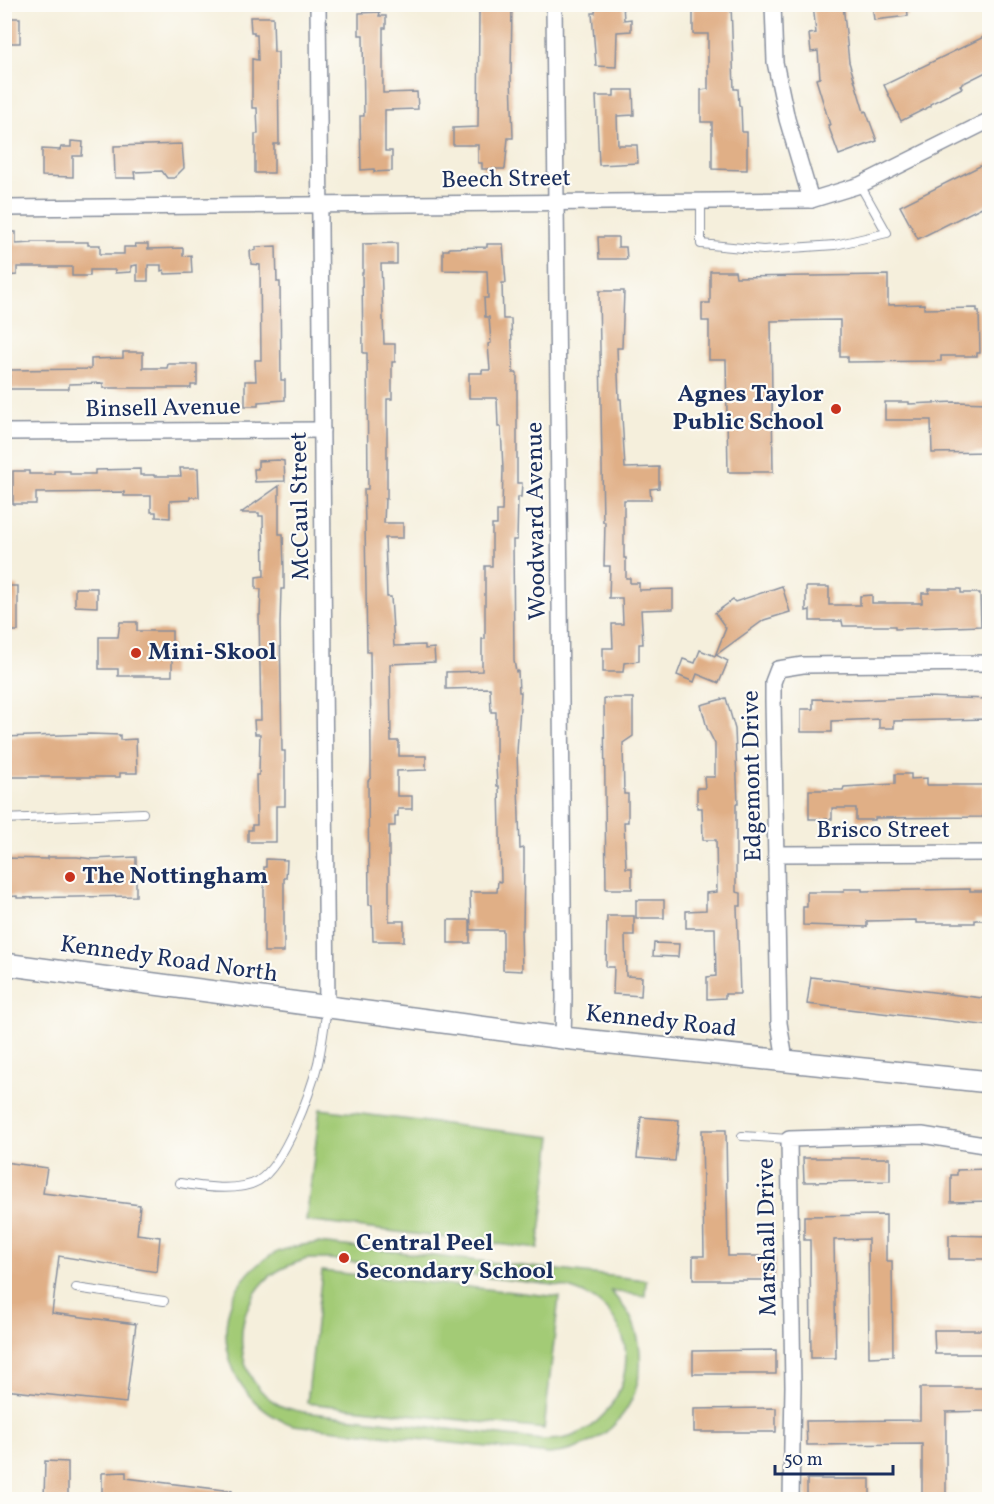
<svg xmlns="http://www.w3.org/2000/svg" width="994" height="1504" viewBox="0 0 994 1504" font-family="Vollkorn,serif">
  <style>
    .green { fill: #a3cb76; stroke: #5f7d6a; stroke-width: 1.5; fill-rule: evenodd }
    .building { fill: #e0af86 }
    .lines { fill: none; stroke-linecap: round; stroke-linejoin: round }
    .service-casing { stroke: #888f9d; stroke-width: 10 }
    .minor-casing { stroke: #888f9d; stroke-width: 18 }
    .secondary-casing { stroke: #888f9d; stroke-width: 24 }
    .service { stroke: #fff; stroke-width: 8 }
    .minor { stroke: #fff; stroke-width: 15 }
    .secondary { stroke: #fff; stroke-width: 21 }
    .poi-dot { fill: #c8321e; stroke: #fdfcf7; stroke-width: 2 }
    .labels { text-anchor: middle; dominant-baseline: central; stroke-width: 4.5; stroke-linejoin: round; paint-order: stroke }
    .street-label { font-size: 24px; fill: #1b2f5e; stroke: #fdfcf7 }
    .poi-label { font-size: 24px; font-weight: bold; fill: #1b2f5e; stroke: #fdfcf7; text-anchor: start }
  </style>
  <rect width="100%" height="100%" fill="#fdfcf7"/>
  <filter id="ink" filterUnits="userSpaceOnUse"><feTurbulence type="fractalNoise" baseFrequency=".0167" numOctaves="2"/><feDisplacementMap in="SourceGraphic" scale="12" xChannelSelector="R" yChannelSelector="G"/><feConvolveMatrix kernelMatrix="1 2 1 2 8 2 1 2 1" color-interpolation-filters="sRGB"/></filter>
  <filter id="wash" filterUnits="userSpaceOnUse"><feTurbulence type="fractalNoise" baseFrequency=".008" numOctaves="4" result="noise"/><feDisplacementMap in="SourceGraphic" scale="24" xChannelSelector="R" yChannelSelector="G"/><feGaussianBlur stdDeviation="1.35" result="paint"/><feColorMatrix in="noise" values="0 0 0 0 0 0 0 0 0 0 0 0 0 0 0 0 0 1.4 0 .05"/><feComposite in="paint" operator="in"/></filter>
  <g filter="url(#wash)">
    <rect width="100%" height="100%" fill="#f5efdc"/>
    <g class="green">
      <polygon points="320,1109 552,1137 538,1249 306,1221"/>
      <path d="M318 1243 646 1280 645 1296 611 1291C619 1302 630 1312 634 1325 657 1389 615 1449 549 1454L293 1425C221 1401 200 1304 265 1259 281 1248 299 1245 318 1243ZM307 1259H329L561 1286C574 1290 588 1294 599 1303 648 1341 625 1419 570 1437 562 1440 551 1440 542 1440L303 1412C296 1410 288 1409 281 1406 233 1381 230 1316 266 1280 277 1269 292 1264 307 1259Z"/>
      <polygon points="322,1271 559,1297 544,1429 307,1403"/>
    </g>
    <g id="blocks">
      <g class="building">
        <polygon points="497,4 512,4 511,76 513,138 508,138 505,169 482,169 482,163 478,163 478,145 453,145 453,128 478,127 479,10 480,6 497,6"/>
        <polygon points="596,4 623,4 624,20 631,19 631,31 617,32 616,67 596,66 592,13 595,13"/>
        <polygon points="693,4 731,4 734,89 738,89 739,105 741,106 742,132 747,132 747,170 712,169 712,122 701,122 701,90 708,89 708,34 693,34"/>
        <polygon points="813,4 843,4 849,62 864,112 866,111 877,141 839,155 828,125 830,125 816,79 820,78 818,51 811,52 809,34 816,33"/>
        <polygon points="872,4 907,4 908,16 874,20"/>
        <polygon points="380,12 379,16 386,16 386,28 383,28 383,93 417,92 418,109 385,110 385,151 392,151 392,171 374,172 374,169 361,170 360,116 364,116 363,35 359,35 359,13"/>
        <polygon points="250,17 273,17 274,52 278,52 279,144 274,144 274,173 255,173 255,134 258,134 257,108 252,108 252,59 258,60 257,35 254,35 254,32 251,32"/>
        <rect x="4" y="18" width="16" height="25"/>
        <polygon points="990,34 990,70 960,85 962,88 930,104 931,106 901,121 884,85"/>
        <polygon points="614,90 633,90 634,115 617,116 618,145 637,145 638,163 599,165 596,96 614,96"/>
        <polygon points="71,141 83,142 82,156 73,156 73,177 42,176 42,149 60,150 61,147 71,147"/>
        <polygon points="182,144 184,168 174,178 167,178 162,171 134,172 135,178 115,178 114,146"/>
        <polygon points="990,161 990,203 918,239 900,206"/>
        <polygon points="4,232 16,232 16,244 32,243 32,242 88,242 88,245 100,245 100,254 124,254 124,247 136,247 135,244 148,244 148,249 183,248 183,256 191,255 192,273 165,274 164,270 161,271 161,265 148,265 148,281 137,281 137,265 131,266 131,272 115,273 115,270 90,270 90,276 72,276 72,267 17,267 17,275 4,276"/>
        <polygon points="598,237 618,237 618,247 626,247 627,259 599,259"/>
        <polygon points="397,243 397,264 381,264 384,344 395,344 395,362 392,362 392,399 387,399 387,499 385,499 384,523 403,523 403,538 385,538 387,597 391,597 394,646 425,645 425,649 434,648 435,662 390,664 391,741 399,741 399,756 426,756 426,770 397,771 397,796 412,796 412,809 398,809 398,816 395,816 395,826 389,826 389,921 404,921 404,941 373,941 372,905 369,905 368,781 371,777 371,750 370,652 367,652 365,524 364,489 368,489 367,353 363,353 362,273 363,273 363,244"/>
        <polygon points="487,244 503,244 506,283 502,283 503,319 511,319 513,373 517,373 517,483 522,483 521,497 518,497 517,540 513,540 514,660 516,672 518,671 519,692 521,692 517,752 520,849 524,848 524,863 523,930 521,930 522,971 503,970 503,930 471,930 470,892 497,892 498,881 501,882 499,786 497,786 496,766 496,712 491,712 490,688 446,689 446,672 482,671 482,639 485,639 485,566 492,566 492,525 497,525 497,511 502,511 503,469 501,427 498,427 497,398 469,398 469,373 482,373 482,370 490,370 488,344 491,343 489,317 485,317 484,298 488,298 487,271 443,270 443,250 449,250 449,248 487,247"/>
        <polygon points="276,246 277,282 280,282 281,380 285,380 285,400 258,402 258,406 245,406 245,381 256,381 255,360 261,360 260,265 251,264 250,251 256,250 256,247"/>
        <polygon points="710,271 735,271 736,277 888,275 888,305 924,304 924,309 977,308 977,311 979,311 980,353 977,353 977,356 941,356 941,361 848,362 848,357 840,357 840,320 771,321 773,472 728,472 726,360 709,360 709,321 702,321 702,303 710,303"/>
        <polygon points="599,291 624,291 622,348 617,348 619,399 621,399 625,468 659,467 659,488 650,489 651,500 624,500 624,558 626,558 626,578 630,578 630,583 639,583 639,590 673,589 673,609 641,610 643,644 639,644 639,661 624,663 623,672 603,672 603,648 613,648 612,624 623,624 622,598 609,598 610,566 604,566 605,522 603,522"/>
        <polygon points="123,352 143,352 143,368 167,368 168,364 197,364 197,385 191,385 191,388 103,388 103,383 69,384 69,389 9,389 10,370 91,369 91,359 123,358"/>
        <polygon points="885,402 909,402 909,404 955,402 990,403 990,452 932,453 931,420 885,420"/>
        <polygon points="278,460 284,461 285,481 255,482 254,469 258,469 258,461"/>
        <polygon points="180,468 198,468 199,497 190,497 190,500 170,501 170,518 156,517 156,512 151,512 151,496 124,496 124,492 36,493 36,504 13,504 13,471 29,471 29,474 54,474 54,471 70,471 70,474 95,474 95,470 140,469 140,475 154,475 154,476 181,476"/>
        <polygon points="279,486 279,534 283,534 284,570 284,589 281,589 280,625 282,751 285,751 285,806 276,806 276,842 248,842 248,830 252,830 252,825 257,825 256,775 259,775 260,734 255,734 254,720 261,720 259,615 260,615 261,589 256,589 256,577 264,576 263,516 259,516 259,513 241,513"/>
        <rect x="4" y="586" width="14" height="45"/>
        <polygon points="782,586 790,612 764,620 716,655 728,661 719,683 697,674 694,682 677,675 683,659 695,663 700,650 715,656 726,628 715,613 733,600 735,602"/>
        <polygon points="806,587 829,587 829,605 860,605 860,596 872,595 872,603 922,603 922,593 929,593 929,589 961,589 961,593 980,593 981,626 895,629 895,626 843,626 842,621 810,621 810,610 806,611"/>
        <polygon points="75,588 97,588 97,607 75,606"/>
        <polygon points="120,622 137,622 137,631 172,631 172,676 118,676 118,669 99,669 99,637 118,637"/>
        <polygon points="926,697 990,699 990,719 894,721 894,728 879,728 879,719 832,721 832,732 801,732 801,709 813,709 813,699 860,700"/>
        <polygon points="604,698 633,698 633,736 623,743 624,794 628,794 628,822 624,822 626,868 632,868 632,889 606,889"/>
        <polygon points="726,698 735,729 738,804 736,804 736,892 741,893 741,906 737,906 740,994 725,994 725,998 707,999 707,977 716,976 715,928 686,928 686,911 706,910 706,893 717,892 716,840 703,840 702,808 697,808 697,788 705,788 704,777 715,777 715,744 707,728 701,705"/>
        <polygon points="90,734 120,735 120,740 136,739 137,773 120,773 120,777 4,777 4,737"/>
        <polygon points="895,774 911,774 911,779 927,778 927,785 983,785 983,817 875,818 875,820 856,820 856,808 832,808 832,819 809,819 809,790 843,790 844,787 895,784"/>
        <polygon points="48,857 77,857 92,859 136,857 136,896 17,898 17,896 4,897 4,858 48,859"/>
        <polygon points="266,859 287,860 286,878 284,878 284,952 264,952 264,867 266,867"/>
        <polygon points="844,889 862,889 862,891 970,889 970,891 990,891 990,920 975,920 975,923 916,923 916,920 867,921 867,927 803,925 803,907 807,907 807,892 844,892"/>
        <rect x="636" y="900" width="28" height="18"/>
        <polygon points="607,916 634,916 634,935 625,935 626,976 642,977 641,996 613,994 614,967 606,967"/>
        <rect x="448" y="920" width="22" height="23"/>
        <polygon points="654,943 679,944 678,957 653,956"/>
        <polygon points="811,977 990,999 990,1026 807,1004"/>
        <polygon points="641,1117 679,1120 675,1161 637,1158"/>
        <polygon points="702,1130 726,1130 728,1256 775,1256 775,1280 693,1280 693,1256 704,1256"/>
        <polygon points="803,1158 890,1158 890,1181 804,1182"/>
        <polygon points="4,1162 47,1168 43,1193 140,1205 137,1234 160,1237 157,1272 59,1256 52,1313 136,1324 126,1403 4,1390"/>
        <polygon points="990,1169 990,1201 951,1202 951,1175 957,1175 957,1170"/>
        <polygon points="886,1215 886,1261 892,1261 893,1356 869,1357 868,1239 834,1240 836,1358 811,1358 810,1240 804,1240 804,1216"/>
        <polygon points="949,1235 990,1236 990,1259 949,1259"/>
        <polygon points="934,1330 990,1330 990,1354 935,1354"/>
        <polygon points="776,1350 776,1374 693,1374 693,1351"/>
        <polygon points="920,1388 990,1388 990,1411 946,1412 946,1498 922,1498 922,1444 807,1445 806,1421 920,1420"/>
        <polygon points="776,1408 776,1432 694,1432 694,1409"/>
        <polygon points="45,1461 68,1462 68,1500 44,1500"/>
        <polygon points="126,1472 126,1478 232,1491 231,1500 102,1500 102,1473"/>
        <rect x="807" y="1479" width="63" height="21"/>
      </g>
    </g>
  </g>
  <g filter="url(#ink)">
    <use href="#blocks" fill-opacity="0" stroke="#888f9d" stroke-width="1.5"/>
    <g class="lines">
      <defs>
        <g id="service">
          <polyline points="701,201 701,244 763,250 835,245 887,233 860,185"/>
          <polyline points="4,819 143,813"/>
          <polyline points="742,1136 789,1139"/>
          <path d="M180 1183C201 1187 239 1192 258 1181 285 1164 310 1094 318 1063 322 1045 324 1027 327 1008"/>
          <polyline points="76,1288 164,1301"/>
        </g>
        <g id="minor">
          <polyline points="318,4 327,1007"/>
          <polyline points="554,4 564,998 563,1038"/>
          <polyline points="773,4 775,62 787,119 811,200"/>
          <polyline points="4,208 811,200 860,185 990,120"/>
          <polyline points="4,432 322,430"/>
          <polyline points="776,854 990,853"/>
          <polyline points="785,1060 779,1023 773,700 773,682 778,669 803,665 990,663"/>
          <polyline points="791,1500 793,1386 789,1139 922,1135 990,1146"/>
        </g>
        <polyline id="secondary" points="4,964 563,1038 990,1082"/>
      </defs>
      <use href="#service" class="service-casing"/>
      <use href="#minor" class="minor-casing"/>
      <use href="#secondary" class="secondary-casing"/>
      <use href="#service" class="service"/>
      <use href="#minor" class="minor"/>
      <use href="#secondary" class="secondary"/>
    </g>
  </g>
  <g class="poi-dot">
    <circle cx="836" cy="409" r="6"/>
    <circle cx="136" cy="653" r="6"/>
    <circle cx="70" cy="877" r="6"/>
    <circle cx="344" cy="1258" r="6"/>
  </g>
  <g class="labels">
    <g class="street-label">
      <text transform="translate(506 180) rotate(-1)">Beech Street</text>
      <text transform="translate(163 409) rotate(-1)">Binsell Avenue</text>
      <text transform="translate(301 506) rotate(-91)">McCaul Street</text>
      <text transform="translate(537 521) rotate(-91)">Woodward Avenue</text>
      <text transform="translate(753 776) rotate(-91)">Edgemont Drive</text>
      <text x="883" y="831">Brisco Street</text>
      <text transform="translate(169 960) rotate(8)">Kennedy Road North</text>
      <text transform="translate(661 1022) rotate(6)">Kennedy Road</text>
      <text transform="translate(768 1237) rotate(-91)">Marshall Drive</text>
    </g>
    <g class="poi-label">
      <text x="824" y="395" text-anchor="end">Agnes Taylor<tspan x="824" dy="28">Public School</tspan></text>
      <text x="148" y="653">Mini-Skool</text>
      <text x="82" y="877">The Nottingham</text>
      <text x="356" y="1244">Central Peel<tspan x="356" dy="28">Secondary School</tspan></text>
    </g>
  </g>
  <rect width="994" height="1504" fill="none" stroke="#fdfcf7" stroke-width="24"/>
  <path d="M775 1465v9h118v-9" fill="none" stroke="#1b2f5e" stroke-width="3"/>
  <text x="784" y="1465" font-size="18" fill="#1b2f5e" stroke="#fdfcf7" stroke-width="4.5" paint-order="stroke">50 m</text>
</svg>
